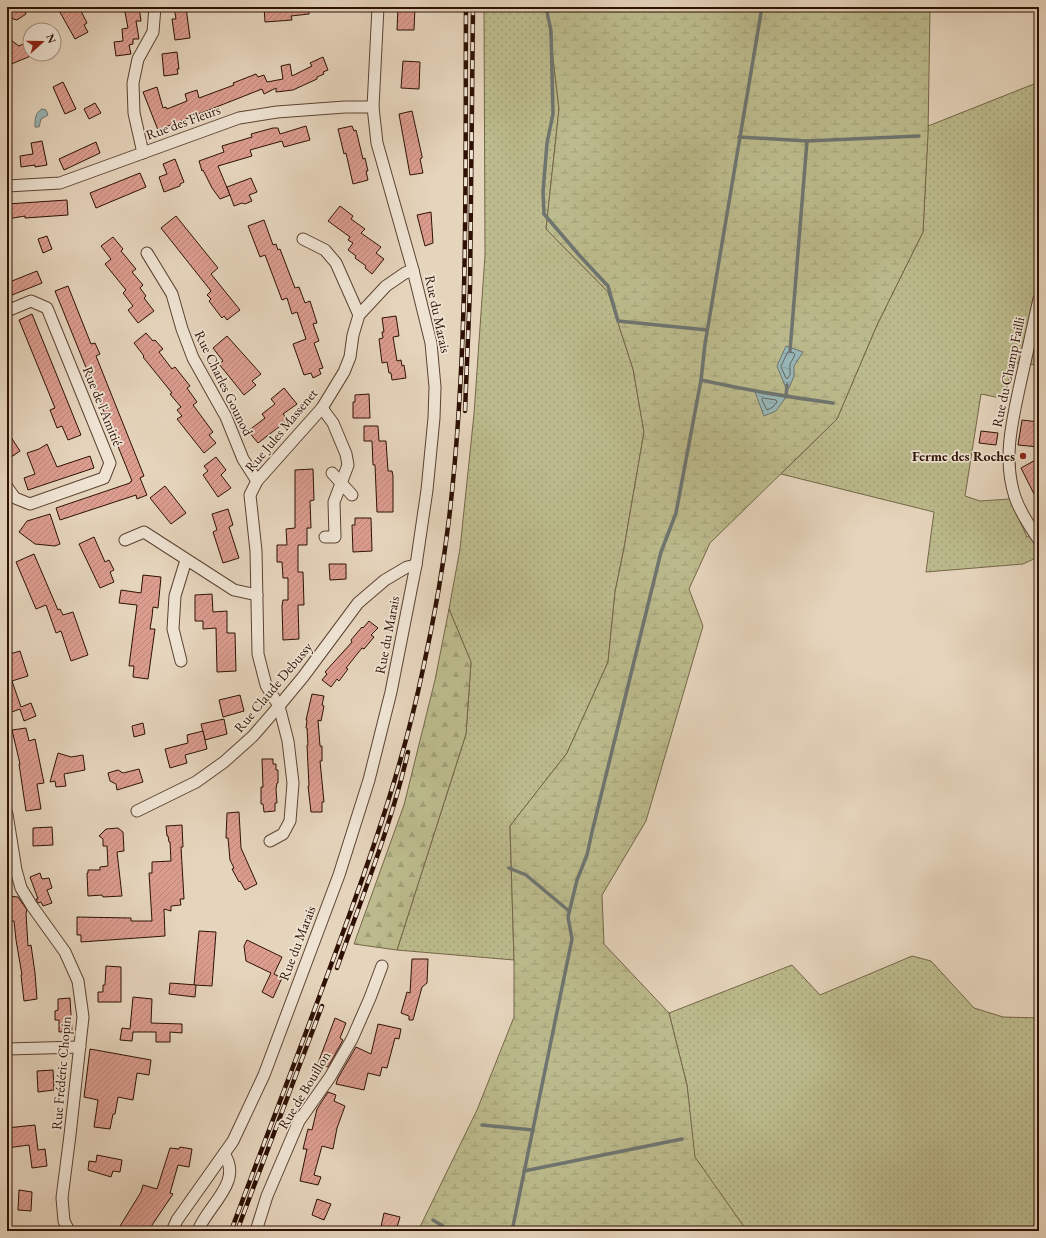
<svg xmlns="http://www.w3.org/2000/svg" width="1046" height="1238" viewBox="0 0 1046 1238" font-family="'EB Garamond',serif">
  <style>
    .grass { fill: url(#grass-dots); stroke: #756648 }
    .forest { fill: url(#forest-firs); stroke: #756648 }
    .wetland { fill: url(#wetland-marsh); stroke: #756648 }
    .water { fill: url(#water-ripples); stroke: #6e7570 }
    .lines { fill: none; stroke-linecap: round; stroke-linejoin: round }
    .shore { stroke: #63645e; stroke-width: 1 }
    .stream { stroke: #6e7570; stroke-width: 3.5 }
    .building { fill: url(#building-hatch); stroke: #2e1104 }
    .minor-casing { stroke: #5c4232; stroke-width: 13 }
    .minor { stroke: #efe4d4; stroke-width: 11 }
    .rail-casing { stroke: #2e1104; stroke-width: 4.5 }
    .rail { stroke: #efe4d4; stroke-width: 3; stroke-dasharray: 9; stroke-linecap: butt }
    .poi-dot { fill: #8f2418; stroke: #efe4d4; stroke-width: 1.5 }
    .labels { text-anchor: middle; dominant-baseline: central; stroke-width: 3.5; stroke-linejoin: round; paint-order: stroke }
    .street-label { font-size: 14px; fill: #2e1104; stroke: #efe4d4 }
    .poi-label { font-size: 14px; font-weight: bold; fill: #2e1104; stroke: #efe4d4; text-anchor: end }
  </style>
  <defs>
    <pattern id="grass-dots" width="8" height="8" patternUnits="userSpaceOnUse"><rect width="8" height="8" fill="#bcbb8d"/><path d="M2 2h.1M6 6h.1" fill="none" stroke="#a2a078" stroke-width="1.8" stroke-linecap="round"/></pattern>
    <pattern id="forest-firs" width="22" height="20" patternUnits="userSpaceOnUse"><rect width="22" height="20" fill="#bcbb8d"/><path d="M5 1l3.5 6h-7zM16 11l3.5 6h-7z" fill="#a2a078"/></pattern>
    <pattern id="wetland-marsh" width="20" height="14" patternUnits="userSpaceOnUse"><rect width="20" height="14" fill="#bcbb8d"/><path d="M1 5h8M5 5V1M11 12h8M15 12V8" fill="none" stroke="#a2a078"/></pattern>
    <pattern id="water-ripples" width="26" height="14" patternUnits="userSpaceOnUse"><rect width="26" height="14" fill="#98b7b8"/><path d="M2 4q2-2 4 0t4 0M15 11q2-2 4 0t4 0" fill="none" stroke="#839c9d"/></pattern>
    <pattern id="building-hatch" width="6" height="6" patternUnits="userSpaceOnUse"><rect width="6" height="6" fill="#dc9d8f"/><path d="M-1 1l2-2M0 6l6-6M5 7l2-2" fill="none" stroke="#bd867a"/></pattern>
  </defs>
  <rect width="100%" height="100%" fill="#e6d5bd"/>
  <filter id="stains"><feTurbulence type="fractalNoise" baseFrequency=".005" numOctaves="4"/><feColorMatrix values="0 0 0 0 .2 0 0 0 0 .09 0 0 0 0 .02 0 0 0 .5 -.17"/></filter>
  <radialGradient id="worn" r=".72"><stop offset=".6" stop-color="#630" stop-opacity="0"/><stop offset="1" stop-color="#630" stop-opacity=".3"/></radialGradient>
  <g class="grass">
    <polygon points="484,7 547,7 559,109 546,229 608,292 633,369 644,432 624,548 615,592 608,662 567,753 510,826 514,960 397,950 466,734 471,662 449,609 460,549 474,414 485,255"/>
    <polygon points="1039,82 1039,365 1012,363 1005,399 981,394 965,496 980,501 1010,499 1027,537 1039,530 1039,561 1036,558 1023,564 926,572 934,512 781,474 837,419 877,325 923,232 928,126"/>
    <polygon points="912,956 931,961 974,1008 1003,1017 1039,1018 1039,1231 747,1231 694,1157 687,1085 669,1013 792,965 820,995"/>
  </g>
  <polygon class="forest" points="449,609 471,662 466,734 397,950 354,944 404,805 435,680"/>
  <polygon class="wetland" points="547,7 930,7 930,9 928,135 923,232 877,325 837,419 710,543 689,589 703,626 646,821 602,895 604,944 669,1013 687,1085 695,1157 747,1231 418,1231 477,1110 514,1017 514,960 510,826 567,753 608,662 615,592 624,548 644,432 633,369 608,292 546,229 559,109"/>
  <g class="water">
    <path d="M42 109 46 110 48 115 41 119 39 127H35C35 119 35 113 42 109Z"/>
    <polygon points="786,346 803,352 794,366 794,376 789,388 786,388 777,366"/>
    <polygon points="755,392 786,397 776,411 764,416"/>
  </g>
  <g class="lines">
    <g class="shore">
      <polygon points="788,352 794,353 795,355 790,364 790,375 787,379 786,378 781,367"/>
      <polygon points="763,398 776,400 777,402 773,407 767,410 762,400"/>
    </g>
    <g class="stream">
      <polyline points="546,7 551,31 553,114 547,143 543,192 544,214 579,255 608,286 618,321 707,330"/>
      <polyline points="739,137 807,141 919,136"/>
      <polyline points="790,351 807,141"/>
      <path d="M701 380C746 390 787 397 833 403"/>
      <polyline points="786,397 787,385"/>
      <polyline points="509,868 526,875 569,911"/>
      <polyline points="482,1125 533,1130"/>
      <polyline points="524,1171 682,1139"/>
      <polyline points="433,1220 451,1231"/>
      <polyline points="512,1231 572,939 568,917 577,880 587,855 592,832 661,552 676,513 701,380 705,344 762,7"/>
    </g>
  </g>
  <g class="building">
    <polygon points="11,7 22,7 26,14 17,20 7,17 7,9"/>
    <polygon points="57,7 79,7 87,23 84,25 88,32 75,39"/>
    <polygon points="124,7 139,7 141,21 136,21 139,39 133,39 133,44 129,45 131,54 116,56 114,42 123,41 122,29 128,28"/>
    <polygon points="174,7 186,7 190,38 175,40 172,19 176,19"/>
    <polygon points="264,7 309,7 309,14 291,16 292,20 265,22"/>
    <polygon points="398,7 415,7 414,30 397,30"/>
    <polygon points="7,37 19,46 27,42 30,49 30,54 33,55 9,65 7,59"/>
    <polygon points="177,52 179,69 177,69 178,74 164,76 162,54"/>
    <polygon points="323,57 328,70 323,72 324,74 317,77 317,79 293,90 276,92 276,88 264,94 262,89 158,130 143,92 157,87 163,108 166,107 167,109 187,101 185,94 197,90 199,98 234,85 233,83 256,74 258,77 264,75 267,82 283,79 281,66 290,64 292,76 312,66 310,63"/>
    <polygon points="403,61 420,62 419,89 401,88"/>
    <polygon points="63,82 76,109 65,114 53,87"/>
    <polygon points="95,103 101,113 89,119 84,109"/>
    <polygon points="412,111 422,156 422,158 420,159 423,173 410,175 399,114"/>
    <polygon points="306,126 310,140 284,147 282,141 250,150 252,156 218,166 230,195 220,199 212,188 203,170 202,171 199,161 224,152 222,146 252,137 251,134 273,128 278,128 280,134"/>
    <polygon points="352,126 354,131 356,130 363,159 365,158 368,171 366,171 368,180 353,184 346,153 344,154 338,129"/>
    <polygon points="42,141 47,165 35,167 35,165 21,167 20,156 33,154 31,143"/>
    <polygon points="96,142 100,153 64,170 59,159"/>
    <polygon points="175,159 184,182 180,184 180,186 164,192 159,177 167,174 163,164"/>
    <polygon points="140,173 146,187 96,208 90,193"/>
    <polygon points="251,178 257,192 249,195 252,201 245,204 242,203 234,206 227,187"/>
    <polygon points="67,200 68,215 25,218 25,216 7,219 7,204"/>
    <polygon points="340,206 353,216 351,219 365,229 361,233 381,247 376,253 384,259 372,274 365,268 366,266 355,258 356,256 348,250 353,243 348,240 350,237 328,221"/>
    <polygon points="431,212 433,243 425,246 417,215"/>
    <polygon points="176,216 218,268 211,274 240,310 227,320 224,316 222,318 209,301 211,299 207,295 211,291 161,228"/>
    <polygon points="264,220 273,245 276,244 278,250 280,249 295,288 299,287 305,303 310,301 317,323 313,324 319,341 314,343 323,368 319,369 321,374 313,378 311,373 304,375 293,344 306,339 297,312 292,314 287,298 282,300 265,255 260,257 248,226"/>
    <polygon points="47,236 52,249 43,253 38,239"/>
    <polygon points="113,237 123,249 121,251 136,269 132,272 143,285 140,288 146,296 144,298 154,311 138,323 128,310 133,306 123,293 126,290 105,264 111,259 101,246"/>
    <polygon points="37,271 42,283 7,297 7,283"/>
    <polygon points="68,286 91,344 95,343 100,354 96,356 144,476 140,478 147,495 137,499 136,495 60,520 56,508 130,483 130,482 132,481 55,291"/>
    <polygon points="32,314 81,435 68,440 62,426 57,428 50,410 55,408 19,320"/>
    <polygon points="396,316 399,336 393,337 397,361 401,360 402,366 404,365 406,378 392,380 391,373 389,373 387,362 382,363 379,339 383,338 382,332 384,332 382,318"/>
    <polygon points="146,333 153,341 155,340 163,349 159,352 172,369 175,367 190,386 187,388 197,402 193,405 213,432 209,435 216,443 204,453 177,419 182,416 177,410 181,407 170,394 172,393 143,357 144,356 134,343"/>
    <polygon points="227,336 261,374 252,381 256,385 244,395 219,364 223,361 213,348"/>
    <polygon points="284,388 297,404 283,414 288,420 258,443 248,431 265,418 262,414 275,404 271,399"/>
    <polygon points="369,394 370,418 353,418 353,402 355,402 355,395"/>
    <polygon points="1022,420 1039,422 1039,447 1018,445"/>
    <polygon points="364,426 378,426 379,441 386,441 388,471 392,471 393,476 393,512 377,512 375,465 373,465 372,441 364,441"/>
    <polygon points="7,431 20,451 7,460"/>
    <polygon points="981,431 998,433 996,445 979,443"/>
    <polygon points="47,444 57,467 90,456 94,468 28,490 24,478 35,474 27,453 39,449"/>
    <polygon points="216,457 226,470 221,475 231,488 218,497 203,475 208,471 204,466"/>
    <polygon points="1039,458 1039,504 1021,468"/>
    <polygon points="313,469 314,500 310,501 311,528 307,528 307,545 298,545 298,572 303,572 304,605 298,605 299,639 283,640 282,606 283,600 288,600 288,578 283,578 282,562 277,562 277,545 287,545 286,529 295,528 295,470"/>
    <polygon points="165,486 186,513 171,524 150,498"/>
    <polygon points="228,509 233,525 229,527 239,558 223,563 213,532 217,530 212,514"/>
    <polygon points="50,514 60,544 55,546 35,544 19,532 27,521"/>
    <polygon points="355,518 371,518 372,551 353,552 352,525 355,525"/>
    <polygon points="94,537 105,562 109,560 114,570 110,572 114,582 100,588 79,544"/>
    <polygon points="34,554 58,610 60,609 63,615 73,612 88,655 71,661 61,631 56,633 46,605 36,609 16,562"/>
    <polygon points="329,564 346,564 346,579 330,580"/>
    <polygon points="143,575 161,577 158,608 153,607 152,617 150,629 155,629 148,679 133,677 134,666 129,666 137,605 119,603 121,590 141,593"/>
    <polygon points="212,594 213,612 227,611 227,633 235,633 236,671 217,672 216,628 203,629 203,621 195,621 195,595"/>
    <polygon points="369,621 378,628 371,635 374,637 364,649 362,648 346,668 348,669 339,681 337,679 331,687 322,680 327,674 325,672 352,642 351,640 362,627 363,628"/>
    <polygon points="20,651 28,676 12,681 21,707 31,703 36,716 24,721 20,709 9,713 7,708 7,663 12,661 10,654"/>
    <polygon points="312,694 324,696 322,705 324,706 321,721 318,720 320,746 322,746 322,761 320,761 324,802 322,802 322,812 311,812 308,786 309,786 307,745 308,745 307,728 306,728 307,720 306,720"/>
    <polygon points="240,695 244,711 223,717 219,700"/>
    <polygon points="224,719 227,734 205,740 201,724"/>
    <polygon points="143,723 145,734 134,737 132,726"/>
    <polygon points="26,728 29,741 35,739 44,783 37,784 41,809 26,811 19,764 20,764 12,730"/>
    <polygon points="203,731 207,749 185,755 187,763 170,768 165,749 188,743 187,735"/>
    <polygon points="58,753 71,757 83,755 85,770 64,774 66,786 56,787 55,781 50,782"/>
    <polygon points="262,759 273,759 273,764 276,764 276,770 278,770 278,783 277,783 276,789 277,803 275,803 275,811 264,812 263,804 261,804 261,787 263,787"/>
    <polygon points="139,769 143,782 117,790 116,784 110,781 108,773 118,770 123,773"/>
    <polygon points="239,812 241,848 257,884 245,890 240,881 239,882 232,869 234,868 230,860 228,838 226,838 227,813"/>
    <polygon points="182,825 183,847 181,847 184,899 180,899 181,905 171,906 171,911 164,909 165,936 81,942 81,935 77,935 77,917 131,918 131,921 152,921 149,873 152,873 152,862 171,861 170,842 169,842 168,836 167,836 166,826"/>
    <polygon points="52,827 53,845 33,846 33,828"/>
    <polygon points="118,828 123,832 124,851 117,852 122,896 103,897 102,895 88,896 87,873 88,873 88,870 100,870 100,867 108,866 107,846 103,846 103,839 99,836 106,829"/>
    <polygon points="40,873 42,879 49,878 52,888 47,890 52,903 43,906 41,902 38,903 36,899 38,899 30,877"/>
    <polygon points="7,896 18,897 27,910 26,913 28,946 31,945 35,973 37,999 24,1001 21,975 22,975 16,940 14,921 7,921"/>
    <polygon points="199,931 216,932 212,986 194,985"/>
    <polygon points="247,940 282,957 274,974 282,978 273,998 262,992 271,973 246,961 244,946"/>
    <polygon points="412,959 428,959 427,983 422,987 413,1020 409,1020 409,1016 401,1013 407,992 410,993"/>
    <polygon points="106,966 121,967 121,1002 98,1002 98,992 103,992 103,985 105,985"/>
    <polygon points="170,983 196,985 195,997 169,994"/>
    <polygon points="133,997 152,999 151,1023 182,1024 182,1033 170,1032 170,1042 156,1042 156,1032 133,1032 132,1041 120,1040 122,1028 130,1029"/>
    <polygon points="70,998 72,1031 59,1032 59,1020 55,1020 55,1011 58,1010 58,999"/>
    <polygon points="335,1018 346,1023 340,1038 343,1040 328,1067 318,1063"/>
    <polygon points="378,1024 401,1029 399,1039 395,1038 387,1068 382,1067 380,1076 368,1073 364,1090 336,1084 338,1078 356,1047 371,1054"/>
    <polygon points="90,1049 151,1060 149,1075 137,1073 133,1100 118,1097 115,1114 113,1114 110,1129 94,1127 98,1100 84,1097"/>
    <polygon points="53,1070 54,1090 38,1092 37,1071"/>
    <polygon points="328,1092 336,1095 334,1101 345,1106 337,1128 333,1149 322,1146 314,1175 321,1177 318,1185 300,1181 307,1149 303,1149 308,1129 312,1130 317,1109"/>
    <polygon points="35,1125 38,1150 45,1149 47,1166 32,1168 29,1145 7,1148 7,1128"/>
    <polygon points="180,1147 192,1149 189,1167 178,1165 170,1193 173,1194 148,1231 117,1231 141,1192 143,1185 157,1189 170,1148 179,1149"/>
    <polygon points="97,1155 122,1160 120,1172 113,1171 111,1177 88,1170 89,1161 96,1162"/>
    <polygon points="19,1190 32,1192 31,1211 18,1210"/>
    <polygon points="317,1199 331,1204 324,1220 312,1215"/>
    <polygon points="384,1213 400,1217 396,1231 380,1231"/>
  </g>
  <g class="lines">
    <defs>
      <g id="minor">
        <polyline points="143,153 134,113 133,83 138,59 153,32 155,7"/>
        <polyline points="7,186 60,183 239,118 277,112 345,107 373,107"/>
        <polyline points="303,239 325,250 336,263 359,315"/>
        <polyline points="147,253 172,294 182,329 193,358 226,417 243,459 257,481"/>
        <path d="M1039 299C1033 326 1027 353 1021 380 1013 418 1002 458 1015 497 1020 512 1030 527 1039 540"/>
        <polyline points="7,311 31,301 47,308 110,463 104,478 30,504 15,498 7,487"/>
        <polyline points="322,408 333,423 346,454 348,465 334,502 335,537 325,537"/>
        <polyline points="332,473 352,495"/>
        <polyline points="125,540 144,532 234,590 257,595"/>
        <polyline points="181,661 173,629 175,596 186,560"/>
        <polyline points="137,811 196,782 224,762 253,736 279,706 303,677 358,603 385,580 407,567 416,565"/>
        <polyline points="7,814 16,870 21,888 32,906 65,952 78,981 83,1017 70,1135 62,1198 64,1221 69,1231"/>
        <polyline points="270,841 283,834 290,821 293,783 288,741 279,706 266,685 258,654 256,551 250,495 257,481 322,408 344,372 350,357 353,335 359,315 386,286 405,273 413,270"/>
        <polyline points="7,1049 80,1047"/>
        <polyline points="172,1231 177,1220 233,1141 264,1075 339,875 369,780 391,692 416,565 427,490 434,418 435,387 431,343 413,270 377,143 373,107 378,7"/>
        <path d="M198 1231C206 1207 244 1182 224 1154"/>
        <polyline points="256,1231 267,1196 299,1121 330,1077 352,1039 370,998 382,966"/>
      </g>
    </defs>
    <use href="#minor" class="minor-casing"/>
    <use href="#minor" class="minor"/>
    <defs>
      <g id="rail">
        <polyline points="465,411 470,289 473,7"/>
        <path d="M337 968C362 897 391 826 408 752"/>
        <path d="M231 1231C268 1132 306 1034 342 935 374 848 404 760 423 669 434 619 443 569 449 519 469 349 465 177 466 7"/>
        <polyline points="237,1231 322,1006"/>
      </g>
    </defs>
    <use href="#rail" class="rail-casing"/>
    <use href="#rail" class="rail"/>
  </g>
  <circle class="poi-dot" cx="1023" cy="456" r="4"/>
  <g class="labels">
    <g class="street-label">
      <text transform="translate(183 122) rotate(-20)">Rue des Fleurs</text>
      <text transform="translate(438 314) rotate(78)">Rue du Marais</text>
      <text transform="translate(1008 372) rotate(-78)">Rue du Champ Failli</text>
      <text transform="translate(224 383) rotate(64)">Rue Charles Gounod</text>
      <text transform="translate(103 406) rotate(68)">Rue de l'Amitié</text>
      <text transform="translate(281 430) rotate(-50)">Rue Jules Massenet</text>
      <text transform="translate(387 635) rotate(-79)">Rue du Marais</text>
      <text transform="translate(273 687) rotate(-50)">Rue Claude Debussy</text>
      <text transform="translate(297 943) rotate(-69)">Rue du Marais</text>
      <text transform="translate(61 1073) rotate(-85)">Rue Frédéric Chopin</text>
      <text transform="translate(304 1090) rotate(-59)">Rue de Bouillon</text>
    </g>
    <g class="poi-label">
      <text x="1015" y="456">Ferme des Roches</text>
    </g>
  </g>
  <rect width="1046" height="1238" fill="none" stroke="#e6d5bd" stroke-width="24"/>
  <rect x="8" y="8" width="1030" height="1222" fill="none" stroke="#2e1104" stroke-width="2"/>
  <rect x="12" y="12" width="1022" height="1214" fill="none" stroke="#2e1104"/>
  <g transform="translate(42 42) rotate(69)"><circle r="19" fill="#efe4d4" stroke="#a29081"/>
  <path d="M0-3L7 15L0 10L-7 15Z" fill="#8f2418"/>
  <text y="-6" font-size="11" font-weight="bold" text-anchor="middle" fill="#2e1104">N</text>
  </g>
  <rect width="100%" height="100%" filter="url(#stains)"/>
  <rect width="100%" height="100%" fill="url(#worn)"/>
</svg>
